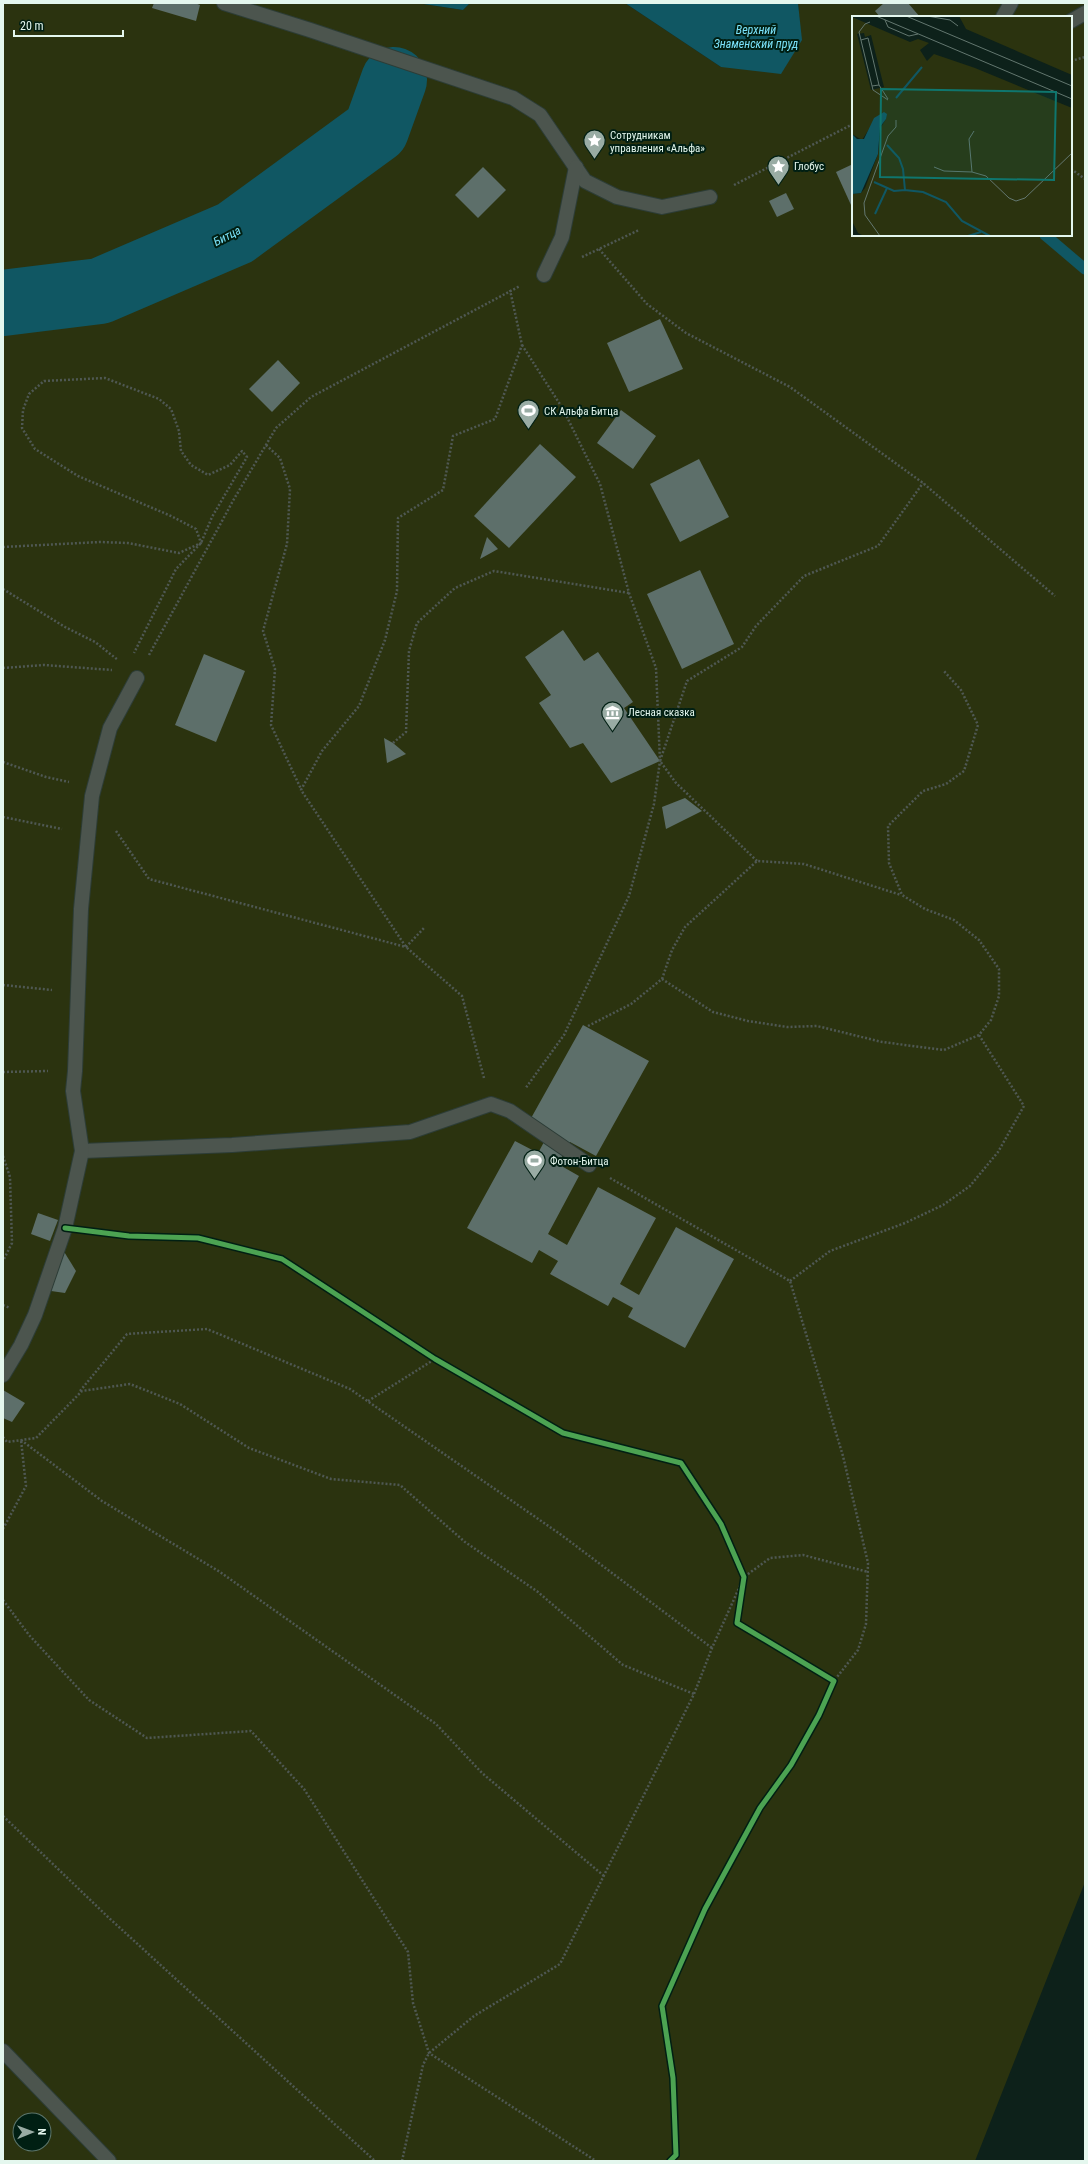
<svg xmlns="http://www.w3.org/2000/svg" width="1088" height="2164" viewBox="0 0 1088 2164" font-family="'Roboto Condensed',sans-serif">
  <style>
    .green { fill: #2b330f; fill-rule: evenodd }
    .water { fill: #105763 }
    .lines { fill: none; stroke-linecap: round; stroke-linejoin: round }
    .stream { stroke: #105763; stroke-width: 11 }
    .river { stroke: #105763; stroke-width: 66 }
    .building { fill: #5d6f6a }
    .lane-casing { stroke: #2d3d37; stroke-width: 16 }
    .path { stroke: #4f5853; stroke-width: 2.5; stroke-dasharray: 2 2; stroke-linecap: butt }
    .lane { stroke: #4c554e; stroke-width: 14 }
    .cycleway-casing { stroke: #001f13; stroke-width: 8 }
    .cycleway { stroke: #4ca352; stroke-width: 5 }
    .labels { text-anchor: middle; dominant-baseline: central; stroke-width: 4; stroke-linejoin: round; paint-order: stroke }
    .poi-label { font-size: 11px; fill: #e4f7ee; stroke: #001f13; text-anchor: start }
    .water-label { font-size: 12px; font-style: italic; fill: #79e1f8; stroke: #001f13 }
    .inset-river { fill: none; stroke: #105763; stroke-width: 2 }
    .inset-road { fill: none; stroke: #63776f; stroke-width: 1 }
    .view { fill: #0f766e; fill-opacity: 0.15; stroke: #0f766e; stroke-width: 2 }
    .inset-edge { fill: none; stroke: #e4f7ee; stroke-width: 2 }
  </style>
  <rect width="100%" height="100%" fill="#0d211a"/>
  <path class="green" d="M3 3H417L463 10 470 3H625L721 67 801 40 798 3H1085V1882L975 2161H3ZM853 17H1071V235H853ZM20 2120H44V2144H20Z"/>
  <g class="water">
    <polygon points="417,3 470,3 463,10"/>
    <polygon points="625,3 798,3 802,40 781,74 721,67"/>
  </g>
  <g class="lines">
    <polyline class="stream" points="1045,235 1085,269"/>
    <polyline class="river" points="3,303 100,291 235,233 376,130 394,80"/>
  </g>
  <g class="building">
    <polygon points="154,3 195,3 200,5 196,21 152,8"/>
    <polygon points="884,3 908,3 920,17 880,17 875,11"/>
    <polygon points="853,164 853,204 851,205 836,172"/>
    <polygon points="483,167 506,190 478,218 455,195"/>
    <polygon points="786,193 794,209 777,217 769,201"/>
    <polygon points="660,319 683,369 629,392 607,343"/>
    <polygon points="278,360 300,383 272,412 249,389"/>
    <polygon points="621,410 656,436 633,469 597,443"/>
    <polygon points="540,444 576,477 509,548 474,516"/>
    <polygon points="699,459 729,517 680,542 650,484"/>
    <polygon points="487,537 498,549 480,559"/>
    <polygon points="700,570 734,644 682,669 647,594"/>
    <polygon points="563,630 584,661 598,652 633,702 624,708 660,761 611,783 583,743 570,748 539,703 551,695 525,657"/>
    <polygon points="204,654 245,671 216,742 175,725"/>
    <polygon points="384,738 393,743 406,754 387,763"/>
    <polygon points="685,798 702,811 666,829 662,807"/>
    <polygon points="583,1025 649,1061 596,1156 570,1142 558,1164 579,1176 548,1234 567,1245 598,1187 656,1218 620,1284 639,1295 676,1227 734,1259 685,1348 628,1317 633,1308 613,1297 608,1306 550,1274 558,1261 539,1250 532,1263 467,1228 515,1141 538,1153 550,1131 530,1120"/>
    <polygon points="38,1213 58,1220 50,1241 31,1234"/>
    <polygon points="63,1250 76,1271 65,1293 44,1290"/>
    <polygon points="3,1390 25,1403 12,1422 3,1418"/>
  </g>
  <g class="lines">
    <defs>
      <g id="lane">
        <polyline points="224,3 310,30 513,98 540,115 585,181 617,197 662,207 710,197"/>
        <polyline points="1003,17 1011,3"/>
        <polyline points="1071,21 1085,13"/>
        <polyline points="544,275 562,237 576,167"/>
        <polyline points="82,1151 232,1145 410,1132 491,1104 510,1111 589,1165"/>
        <polyline points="3,1375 21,1345 35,1315 65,1228 82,1151 73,1091 75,1071 81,909 92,796 110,728 137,678"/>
        <polyline points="3,2051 109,2161"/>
      </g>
    </defs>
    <use href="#lane" class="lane-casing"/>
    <g class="path">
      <polyline points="1071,61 1085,57"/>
      <polyline points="1071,169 1085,179"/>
      <polyline points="734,185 853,124"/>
      <polyline points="599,249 647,304 686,333 790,387 923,483 1055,596"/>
      <polyline points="582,257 639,230"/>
      <polyline points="522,345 563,409 600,484 629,593 656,668 660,761 654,804 629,896 564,1035 525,1089"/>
      <polyline points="266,445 280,458 290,489 287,544 263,631 275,669 271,725 301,789"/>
      <polyline points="3,547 100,542 128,543 179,553 201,543 196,529 171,516 78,476 35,449 22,428 23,410 29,394 44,381 105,378 159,399 171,409 179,431 181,451 191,465 208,475 230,465 242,451 247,457 212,517 201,543 176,569 134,653"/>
      <polyline points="3,589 65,627 95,642 118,660"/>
      <polyline points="149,655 234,499 276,428 311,397 520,286"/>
      <polyline points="3,668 44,665 112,670"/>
      <polyline points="393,743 406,732 409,651 417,623 455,588 494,571 629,593"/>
      <polyline points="3,762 46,777 69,782"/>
      <polyline points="3,817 62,829"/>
      <polyline points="116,831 149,879 406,947 424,928"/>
      <polyline points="757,861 676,783 660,761 687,681 742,647 756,626 804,576 878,546 923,483"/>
      <polyline points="662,979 672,950 685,927 757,861 804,864 901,895"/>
      <polyline points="3,985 52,990"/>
      <polyline points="588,1026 631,1004 662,979 713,1012 748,1021 787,1027 817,1026 882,1042 944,1050 979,1035 991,1020 999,996 999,969 979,940 954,920 925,909 902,895 889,863 888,826 923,791 946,784 964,771 978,725 961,690 943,670"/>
      <polyline points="3,1072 48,1071"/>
      <polyline points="484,1078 462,996 406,947 301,790 322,751 359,706 385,640 397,591 398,518 443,490 453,436 495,419 522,345 510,290"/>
      <polyline points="3,1156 10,1177 12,1243 3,1261"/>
      <polyline points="610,1178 790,1281 843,1456 868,1563 866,1624 858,1650 834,1681"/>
      <polyline points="790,1281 830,1251 905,1223 943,1205 970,1186 998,1152 1024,1106 979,1035"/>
      <polyline points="3,1305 10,1308"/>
      <polyline points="80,1391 127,1334 207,1329 350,1389 560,1534 712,1648"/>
      <polyline points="368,1401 435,1359"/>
      <polyline points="3,1437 7,1442 36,1438 82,1391 130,1384 180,1404 249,1448 331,1479 400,1485 465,1542 538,1592 623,1665 694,1694"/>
      <polyline points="21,1440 102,1501 220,1572 436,1724 482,1773 604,1876"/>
      <polyline points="3,1529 26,1486 21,1440"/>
      <polyline points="3,1600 29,1635 89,1700 147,1738 251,1731 304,1789 408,1952 413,2003 429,2053 596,2161"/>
      <polyline points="3,1816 108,1917 375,2161"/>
      <polyline points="402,2161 423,2065 429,2053 474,2016 560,1964 694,1694 712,1648 744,1577 770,1558 803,1555 868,1572"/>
    </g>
    <use href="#lane" class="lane"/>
    <defs>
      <polyline id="cycleway" points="65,1228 129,1236 198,1238 282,1259 435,1359 563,1433 681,1463 721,1524 744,1577 737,1623 834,1681 819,1715 791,1765 760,1808 705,1909 662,2006 673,2078 676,2155 670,2161"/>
    </defs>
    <use href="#cycleway" class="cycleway-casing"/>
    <use href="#cycleway" class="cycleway"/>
  </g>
  <defs>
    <symbol id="sight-pin" viewBox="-11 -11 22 30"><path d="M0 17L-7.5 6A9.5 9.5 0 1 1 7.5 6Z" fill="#99aca4" stroke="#001f13"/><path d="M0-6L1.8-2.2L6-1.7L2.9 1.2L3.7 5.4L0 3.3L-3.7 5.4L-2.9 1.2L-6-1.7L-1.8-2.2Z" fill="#fff"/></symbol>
    <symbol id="stadium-pin" viewBox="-11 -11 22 30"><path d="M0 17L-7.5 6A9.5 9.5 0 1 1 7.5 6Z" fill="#99aca4" stroke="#001f13"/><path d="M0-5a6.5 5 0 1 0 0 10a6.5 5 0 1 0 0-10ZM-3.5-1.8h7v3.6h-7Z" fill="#fff"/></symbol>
    <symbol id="museum-pin" viewBox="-11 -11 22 30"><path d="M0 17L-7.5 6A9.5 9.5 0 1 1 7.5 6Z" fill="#99aca4" stroke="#001f13"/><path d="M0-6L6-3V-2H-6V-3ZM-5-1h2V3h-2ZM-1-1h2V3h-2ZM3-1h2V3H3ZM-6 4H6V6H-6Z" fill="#fff"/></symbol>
  </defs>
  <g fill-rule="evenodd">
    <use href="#sight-pin" x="582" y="128" width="25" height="34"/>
    <use href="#sight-pin" x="766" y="154" width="25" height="34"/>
    <use href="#stadium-pin" x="516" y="398" width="25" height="34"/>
    <use href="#museum-pin" x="600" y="700" width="25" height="34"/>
    <use href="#stadium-pin" x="522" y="1148" width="25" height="34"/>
  </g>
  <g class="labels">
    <g class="poi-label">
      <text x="610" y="135">Сотрудникам<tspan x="610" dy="13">управления «Альфа»</tspan></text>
      <text x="794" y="166">Глобус</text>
      <text x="544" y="411">СК Альфа Битца</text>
      <text x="628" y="712">Лесная сказка</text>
      <text x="550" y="1161">Фотон-Битца</text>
    </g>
    <g class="water-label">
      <text x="756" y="30">Верхний<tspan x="756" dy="14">Знаменский пруд</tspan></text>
      <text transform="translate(227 236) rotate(-27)">Битца</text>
    </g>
  </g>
  <g transform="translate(852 16)">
    <rect width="220" height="220" fill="#0d211a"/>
    <path d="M107 0H220V59L114 13ZM0 1 58 26 66 23 77 27 68 34 75 45 82 38 123 52 220 92V220H12L6 217 0 205V178L9 177 13 172 26 138 29 111 34 103 21 107 10 124 0 118ZM12 17 13 21 19 19 32 71 19 74 5 18Z" fill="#2b330f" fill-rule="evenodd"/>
    <path d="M32 96 35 98 34 103 28 111 26 138 9 177 0 178V195V118L5 123H12L22 102Z" fill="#105763"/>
    <path class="inset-river" d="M44 82 70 51M35 129 47 142 51 153 53 174 71 176 94 186 110 205 138 220M22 166 42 175 53 174M23 198 35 172M116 220 129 216"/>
    <path class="inset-road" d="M24 0 220 83M54 0 220 70M75 0 98 4 106 10M33 4 36 11 57 20 66 18M18 6 13 8 7 16 21 74 36 84M9 24 16 22 27 69M20 70 27 69 36 83M82 151 92 155 120 156 134 160 157 182 164 185 173 182 220 137M120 156 117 123 122 115M28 220 13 199 12 187 36 120 44 111V104"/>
    <path class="view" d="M29 73 204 76 202 164 28 161Z"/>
    <rect width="220" height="220" class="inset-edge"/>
  </g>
  <rect width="1088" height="2164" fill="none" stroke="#e4f7ee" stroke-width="8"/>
  <g transform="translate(32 2132) rotate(89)"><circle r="19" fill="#001f13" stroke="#5b756b"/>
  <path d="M0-3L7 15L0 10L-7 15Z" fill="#99aca4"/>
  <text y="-6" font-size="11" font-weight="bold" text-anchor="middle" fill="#e4f7ee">N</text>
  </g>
  <path d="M14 30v6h109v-6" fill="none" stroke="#e4f7ee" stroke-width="2"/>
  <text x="20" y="30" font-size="12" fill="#e4f7ee" stroke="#001f13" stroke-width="3" paint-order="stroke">20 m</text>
</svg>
